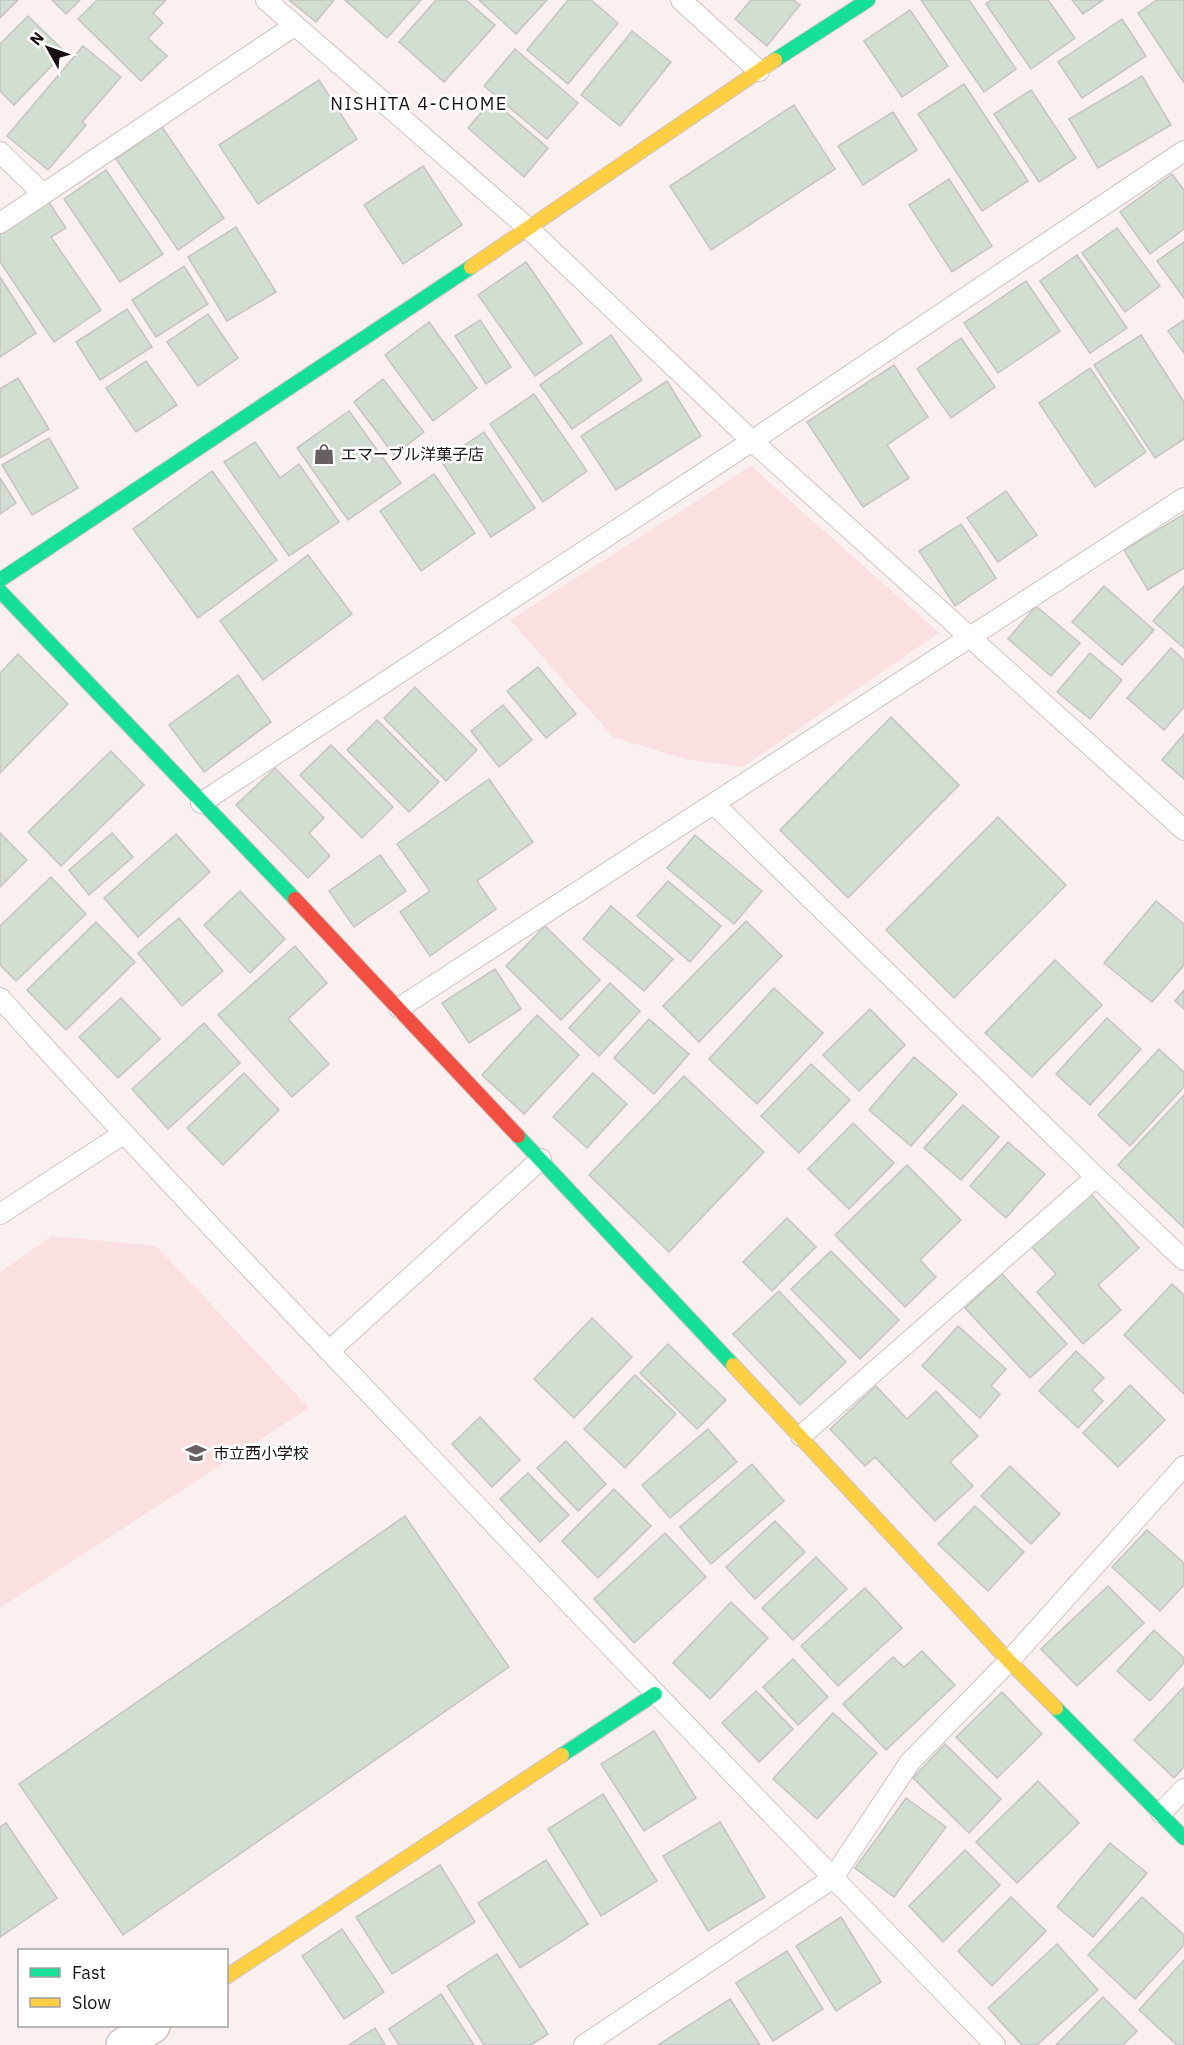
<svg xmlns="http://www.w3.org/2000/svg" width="1184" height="2045" viewBox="0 0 1184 2045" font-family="'IBM Plex Sans','Noto Sans JP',sans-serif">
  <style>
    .green { fill: #fbe0e1 }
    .building { fill: #d3ded2; stroke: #c5c4c1; stroke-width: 1.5 }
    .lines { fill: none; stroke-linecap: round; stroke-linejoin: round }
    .lane-casing { stroke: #cdc3c4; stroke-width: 22 }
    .street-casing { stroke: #cdc3c4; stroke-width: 36 }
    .fast-casing { stroke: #cdc3c4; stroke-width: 16 }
    .slow-casing { stroke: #cdc3c4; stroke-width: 16 }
    .jam-casing { stroke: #cdc3c4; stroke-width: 16 }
    .lane { stroke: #fefdfd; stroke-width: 20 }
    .street { stroke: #fefdfd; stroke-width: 33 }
    .fast { stroke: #16e098; stroke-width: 14 }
    .slow { stroke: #ffcf43; stroke-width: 14 }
    .jam { stroke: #f24e42; stroke-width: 14 }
    .labels { text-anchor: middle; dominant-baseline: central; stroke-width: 5; stroke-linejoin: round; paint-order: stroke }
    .poi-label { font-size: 16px; fill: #1a1212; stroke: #fff; text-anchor: start }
    .neighbourhood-label { font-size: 18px; letter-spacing: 1.5px; fill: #1a1212; stroke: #fff }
  </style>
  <rect width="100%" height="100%" fill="#faf0f0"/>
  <g class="green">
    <polygon points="751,466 939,633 743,767 685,759 613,737 510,620"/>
    <polygon points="52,1236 156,1246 309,1408 0,1608 0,1272"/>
  </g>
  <g class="building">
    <polygon points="0,0 18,0 0,18"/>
    <polygon points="52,0 80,0 66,14"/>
    <polygon points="97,0 166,0 153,13 163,23 148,38 167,56 141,81 78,19"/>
    <polygon points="289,0 334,0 316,22"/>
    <polygon points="345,0 421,0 387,38"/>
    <polygon points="436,0 466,0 495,25 444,82 399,42"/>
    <polygon points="479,0 547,0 516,34"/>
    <polygon points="568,0 591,0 618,23 568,84 527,50"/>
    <polygon points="751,0 793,0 800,5 767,46 735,19"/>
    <polygon points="921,0 969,0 1016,69 984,92"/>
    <polygon points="991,0 1048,0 1075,38 1031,69 986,4"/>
    <polygon points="1072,0 1103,0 1083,14"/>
    <polygon points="1157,0 1184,0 1184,83 1138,13"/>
    <polygon points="910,10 948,66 902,97 864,41"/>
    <polygon points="28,16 65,52 14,105 0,91 0,44"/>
    <polygon points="1122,19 1146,56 1082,98 1058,62"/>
    <polygon points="632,31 671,62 620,126 581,95"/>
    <polygon points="83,46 121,77 82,122 86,125 48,170 7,136"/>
    <polygon points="515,49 578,103 547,139 484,86"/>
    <polygon points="1142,76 1171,125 1098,168 1069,119"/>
    <polygon points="319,80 357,139 258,204 219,145"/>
    <polygon points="964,84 1028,181 982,211 918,114"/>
    <polygon points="1031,90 1076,158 1039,182 994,114"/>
    <polygon points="492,100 548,148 524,177 468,128"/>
    <polygon points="794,105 835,169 711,250 670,186"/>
    <polygon points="893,112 917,150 863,185 838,146"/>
    <polygon points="162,127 224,218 178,250 116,159"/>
    <polygon points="423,166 462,225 403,264 364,205"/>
    <polygon points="106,170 163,254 120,282 64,199"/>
    <polygon points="1172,174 1184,190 1184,229 1150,254 1120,212"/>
    <polygon points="949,179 992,246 952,272 909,205"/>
    <polygon points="48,201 66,228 51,237 101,310 54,342 0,262 0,234"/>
    <polygon points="236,227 276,292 227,321 188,257"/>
    <polygon points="1117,228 1160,286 1125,312 1082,253"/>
    <polygon points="1184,242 1184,298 1157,261"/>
    <polygon points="1077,255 1127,328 1090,353 1040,281"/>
    <polygon points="526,262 582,343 535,376 478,295"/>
    <polygon points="184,266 208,304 156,337 132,300"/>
    <polygon points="0,277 36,333 0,357"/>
    <polygon points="1026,281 1060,331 998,373 964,323"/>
    <polygon points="127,309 152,347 100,380 76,342"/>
    <polygon points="208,314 238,358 198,386 167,342"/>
    <polygon points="480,320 511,367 486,384 455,336"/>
    <polygon points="1184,320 1184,353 1168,331"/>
    <polygon points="429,322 477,388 433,421 385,355"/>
    <polygon points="611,335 642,380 572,429 540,385"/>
    <polygon points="1141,335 1184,402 1184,439 1155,458 1094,365"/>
    <polygon points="961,338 995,387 951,418 917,369"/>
    <polygon points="146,361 177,405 136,432 106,388"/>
    <polygon points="894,365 928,417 887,445 909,478 863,507 807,422"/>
    <polygon points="1090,368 1146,452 1095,487 1039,403"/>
    <polygon points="18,378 49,429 0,458 0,389"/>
    <polygon points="383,379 424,432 394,455 354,402"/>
    <polygon points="667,381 701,436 616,490 581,436"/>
    <polygon points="534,394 587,471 543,502 490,424"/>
    <polygon points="349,411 401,483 348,520 297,448"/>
    <polygon points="484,432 535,508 491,537 441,461"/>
    <polygon points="49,438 78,488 32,515 2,465"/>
    <polygon points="255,442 280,478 299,464 339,522 289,556 224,462"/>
    <polygon points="212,471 277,560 198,618 133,529"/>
    <polygon points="434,474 475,533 421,571 380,511"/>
    <polygon points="0,478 16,503 0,514"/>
    <polygon points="1006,491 1037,535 998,562 967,518"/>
    <polygon points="1184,514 1184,568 1148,590 1124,550"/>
    <polygon points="961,524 996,578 955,606 919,551"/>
    <polygon points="308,555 352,614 263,680 220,621"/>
    <polygon points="1104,586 1154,630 1122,665 1072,622"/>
    <polygon points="1184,586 1184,648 1153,621"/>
    <polygon points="1036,606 1080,643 1051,676 1008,639"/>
    <polygon points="1171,648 1184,660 1184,707 1164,730 1127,698"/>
    <polygon points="1090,653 1122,680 1090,719 1057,692"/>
    <polygon points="18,654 68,704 0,773 0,673"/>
    <polygon points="538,667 576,714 546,738 507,691"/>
    <polygon points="238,675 271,722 204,772 169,725"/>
    <polygon points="415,687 477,750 446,781 384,718"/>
    <polygon points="503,705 532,740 499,767 471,731"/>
    <polygon points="891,717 959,785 848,898 780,830"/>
    <polygon points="377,720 439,782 409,812 347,750"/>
    <polygon points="1184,734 1184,779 1162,760"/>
    <polygon points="331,745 393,807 362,838 300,775"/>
    <polygon points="111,751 144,785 61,866 28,832"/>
    <polygon points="275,768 324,818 309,833 330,856 308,878 236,805"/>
    <polygon points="489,779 533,842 477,881 496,909 430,956 400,912 430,891 397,844"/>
    <polygon points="998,817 1066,885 954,998 886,930"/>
    <polygon points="0,833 27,860 0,887"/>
    <polygon points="112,833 133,857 89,895 69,870"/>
    <polygon points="176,834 210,872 138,937 104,898"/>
    <polygon points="695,835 762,891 734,924 667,868"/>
    <polygon points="380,855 406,891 354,927 329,891"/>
    <polygon points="51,877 86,914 16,981 0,965 0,926"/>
    <polygon points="668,881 721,926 690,962 637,916"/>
    <polygon points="240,891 285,939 250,973 204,925"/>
    <polygon points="1156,901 1184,924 1184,965 1152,1002 1104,963"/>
    <polygon points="611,906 673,959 644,991 583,939"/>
    <polygon points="179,918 223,971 182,1006 138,953"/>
    <polygon points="746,921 782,956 699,1042 663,1006"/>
    <polygon points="96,922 135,962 66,1030 27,990"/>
    <polygon points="545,926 600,980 561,1020 506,966"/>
    <polygon points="295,946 327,983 288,1019 329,1064 292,1097 218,1015"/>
    <polygon points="1055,960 1102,1005 1032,1077 985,1033"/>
    <polygon points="495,969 521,1009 469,1043 442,1003"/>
    <polygon points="610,983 640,1011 599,1056 569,1028"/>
    <polygon points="774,988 823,1033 757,1104 709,1059"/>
    <polygon points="1184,990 1184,1009 1175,1001"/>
    <polygon points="121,998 160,1039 118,1078 79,1037"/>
    <polygon points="870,1009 905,1045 859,1091 823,1055"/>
    <polygon points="537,1015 579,1055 524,1114 482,1075"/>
    <polygon points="1107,1018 1141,1049 1090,1105 1056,1074"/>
    <polygon points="649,1019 689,1054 654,1094 614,1058"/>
    <polygon points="204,1023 240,1063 168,1129 132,1089"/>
    <polygon points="1159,1049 1184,1072 1184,1087 1130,1146 1098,1115"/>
    <polygon points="914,1057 957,1094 911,1146 869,1110"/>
    <polygon points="811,1064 850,1100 799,1153 761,1116"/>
    <polygon points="244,1073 279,1110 223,1165 187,1128"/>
    <polygon points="593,1073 627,1104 587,1148 553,1117"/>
    <polygon points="684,1076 764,1152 669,1252 589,1175"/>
    <polygon points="1184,1095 1184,1228 1118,1165"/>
    <polygon points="963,1105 999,1137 961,1180 924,1148"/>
    <polygon points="853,1123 894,1163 849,1209 808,1169"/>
    <polygon points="1008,1142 1045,1174 1006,1218 970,1186"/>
    <polygon points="907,1165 961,1220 920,1260 936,1277 905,1307 835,1235"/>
    <polygon points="1091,1194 1139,1248 1098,1285 1121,1310 1083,1344 1037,1292 1056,1274 1032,1247"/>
    <polygon points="787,1218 816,1247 772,1291 743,1262"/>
    <polygon points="831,1251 899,1320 860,1359 791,1289"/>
    <polygon points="1002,1274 1067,1344 1030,1378 965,1308"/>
    <polygon points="1172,1284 1184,1295 1184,1394 1124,1335"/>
    <polygon points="779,1291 846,1362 800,1405 733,1334"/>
    <polygon points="592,1318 632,1357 574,1418 534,1379"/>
    <polygon points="958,1326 1006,1369 991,1386 1000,1394 980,1418 922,1366"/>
    <polygon points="668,1344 726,1400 697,1429 640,1373"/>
    <polygon points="1076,1351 1104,1378 1092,1390 1103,1401 1078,1428 1039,1391"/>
    <polygon points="635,1375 676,1414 625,1468 584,1429"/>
    <polygon points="1130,1385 1165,1420 1118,1467 1083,1433"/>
    <polygon points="876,1386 907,1419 936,1391 978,1436 950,1462 973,1486 935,1521 875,1457 865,1466 830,1429"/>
    <polygon points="480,1417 520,1460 492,1487 452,1444"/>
    <polygon points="708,1429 737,1462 670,1518 642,1485"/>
    <polygon points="566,1441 606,1484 578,1511 537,1468"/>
    <polygon points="752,1464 784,1501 711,1564 680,1527"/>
    <polygon points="1010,1466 1060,1514 1031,1544 981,1496"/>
    <polygon points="528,1473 569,1515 540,1542 500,1499"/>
    <polygon points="614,1489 651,1526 598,1578 562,1541"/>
    <polygon points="975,1506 1024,1552 988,1591 938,1544"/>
    <polygon points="405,1516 509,1667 123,1935 19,1784"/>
    <polygon points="775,1521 805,1552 755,1599 726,1567"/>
    <polygon points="1147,1530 1184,1563 1184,1585 1160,1611 1112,1567"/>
    <polygon points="665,1533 706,1577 634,1643 594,1599"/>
    <polygon points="816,1557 847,1589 793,1640 762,1608"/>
    <polygon points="1108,1586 1144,1623 1077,1686 1041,1649"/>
    <polygon points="865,1588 902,1628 838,1686 801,1646"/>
    <polygon points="731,1602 768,1638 710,1699 673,1663"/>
    <polygon points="1154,1630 1184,1658 1184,1663 1150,1701 1117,1671"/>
    <polygon points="922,1651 955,1685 886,1750 843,1704 893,1657 904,1667"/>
    <polygon points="793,1659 828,1697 798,1725 763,1687"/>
    <polygon points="1184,1687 1184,1767 1174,1778 1134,1740"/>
    <polygon points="756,1691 793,1729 759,1762 722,1723"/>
    <polygon points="1002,1692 1042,1734 997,1778 956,1737"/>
    <polygon points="833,1713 877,1753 817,1819 773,1779"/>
    <polygon points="654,1731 696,1798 644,1831 601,1764"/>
    <polygon points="945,1744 1001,1799 969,1833 913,1778"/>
    <polygon points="1038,1781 1079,1823 1017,1883 976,1842"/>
    <polygon points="603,1794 657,1881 601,1916 548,1829"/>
    <polygon points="906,1798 946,1827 894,1897 855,1868"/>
    <polygon points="720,1822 765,1897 708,1931 663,1856"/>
    <polygon points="6,1823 57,1898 0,1937 0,1827"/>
    <polygon points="1110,1843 1147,1873 1093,1937 1057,1907"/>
    <polygon points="965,1850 1000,1885 943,1942 909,1906"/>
    <polygon points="546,1860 588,1924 520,1968 478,1903"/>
    <polygon points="440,1865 475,1922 392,1974 356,1917"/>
    <polygon points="1011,1897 1046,1931 992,1986 958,1951"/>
    <polygon points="1142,1897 1184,1935 1184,1945 1135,1999 1088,1955"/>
    <polygon points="841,1917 881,1982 836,2011 796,1946"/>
    <polygon points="342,1929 384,1992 344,2019 302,1956"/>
    <polygon points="1057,1944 1098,1990 1037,2045 1022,2045 988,2008"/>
    <polygon points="787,1951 823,2009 773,2041 736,1983"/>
    <polygon points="497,1954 548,2034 531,2045 484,2045 447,1986"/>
    <polygon points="1184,1960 1184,2045 1177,2045 1139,2010"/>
    <polygon points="441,1994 474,2045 399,2045 389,2029"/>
    <polygon points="1103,1997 1137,2031 1123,2045 1056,2045"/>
    <polygon points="730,1999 760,2045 658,2045"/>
    <polygon points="375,2028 385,2045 349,2045"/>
  </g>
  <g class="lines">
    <defs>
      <g id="lane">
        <polyline points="266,0 529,229 752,441 1184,830"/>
        <polyline points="681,0 759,71"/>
        <polyline points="0,152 43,194"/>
        <polyline points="0,223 294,26"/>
        <polyline points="201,803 752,441 1184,151"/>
        <polyline points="714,804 1096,1177 1184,1260"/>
        <path d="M0 998C136 1149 276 1296 417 1443 608 1645 801 1845 995 2045"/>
        <polyline points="399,1008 1184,498"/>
        <polyline points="0,1214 123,1134"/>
        <polyline points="329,1351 541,1159"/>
        <polyline points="801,1436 1096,1177"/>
        <polyline points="1161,1813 1184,1789"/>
        <polyline points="584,2045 833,1878 910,1762 1009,1661 1184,1466"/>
      </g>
      <polyline id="street" points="123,2045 153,2026"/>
      <g id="fast">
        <polyline points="775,60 868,0"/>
        <polyline points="0,580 471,267"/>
        <polyline points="0,591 295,899"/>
        <polyline points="518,1136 733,1365"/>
        <polyline points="1056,1708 1184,1838"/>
        <polyline points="562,1755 655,1694"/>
      </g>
      <g id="slow">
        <polyline points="471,267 775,60"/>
        <polyline points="733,1365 1009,1661 1056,1708"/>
        <polyline points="226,1977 562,1755"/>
      </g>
      <polyline id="jam" points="295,899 518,1136"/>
    </defs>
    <use href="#lane" class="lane-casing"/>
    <use href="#street" class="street-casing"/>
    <use href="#fast" class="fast-casing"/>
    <use href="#slow" class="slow-casing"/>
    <use href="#jam" class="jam-casing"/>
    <use href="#lane" class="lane"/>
    <use href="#street" class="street"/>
    <use href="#fast" class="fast"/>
    <use href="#slow" class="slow"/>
    <use href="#jam" class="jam"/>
  </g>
  <defs>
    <symbol id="shop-bare" viewBox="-9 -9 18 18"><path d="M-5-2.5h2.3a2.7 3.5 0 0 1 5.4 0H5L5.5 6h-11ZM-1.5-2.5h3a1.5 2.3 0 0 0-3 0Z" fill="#686060" stroke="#fff" stroke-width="2.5" paint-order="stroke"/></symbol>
    <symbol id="school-bare" viewBox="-9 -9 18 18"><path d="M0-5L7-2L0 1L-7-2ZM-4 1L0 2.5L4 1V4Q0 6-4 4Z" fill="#686060" stroke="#fff" stroke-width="2.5" paint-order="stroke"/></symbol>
  </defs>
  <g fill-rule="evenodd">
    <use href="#shop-bare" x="309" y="439" width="30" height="30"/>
    <use href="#school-bare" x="181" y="1438" width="30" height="30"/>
  </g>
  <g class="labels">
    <g class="poi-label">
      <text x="341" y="454">エマーブル洋菓子店</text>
      <text x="213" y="1453">市立西小学校</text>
    </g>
    <g class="neighbourhood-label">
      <text x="419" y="103">NISHITA 4-CHOME</text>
    </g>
  </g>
  <rect x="18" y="1949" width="210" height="78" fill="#ffffff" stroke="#a3a0a0" stroke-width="1.5"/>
  <rect x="30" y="1968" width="30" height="9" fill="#16e098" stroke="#a3a0a0" stroke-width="1.5"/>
  <text x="72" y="1979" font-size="18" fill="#1a1212">Fast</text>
  <rect x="30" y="1998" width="30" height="9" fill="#ffcf43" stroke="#a3a0a0" stroke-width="1.5"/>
  <text x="72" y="2009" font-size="18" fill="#1a1212">Slow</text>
  <g transform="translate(48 48) rotate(310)" stroke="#ffffff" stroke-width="4.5" paint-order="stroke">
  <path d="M0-4.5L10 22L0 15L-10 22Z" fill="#1a1212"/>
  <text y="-9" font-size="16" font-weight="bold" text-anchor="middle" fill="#1a1212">N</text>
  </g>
</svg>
